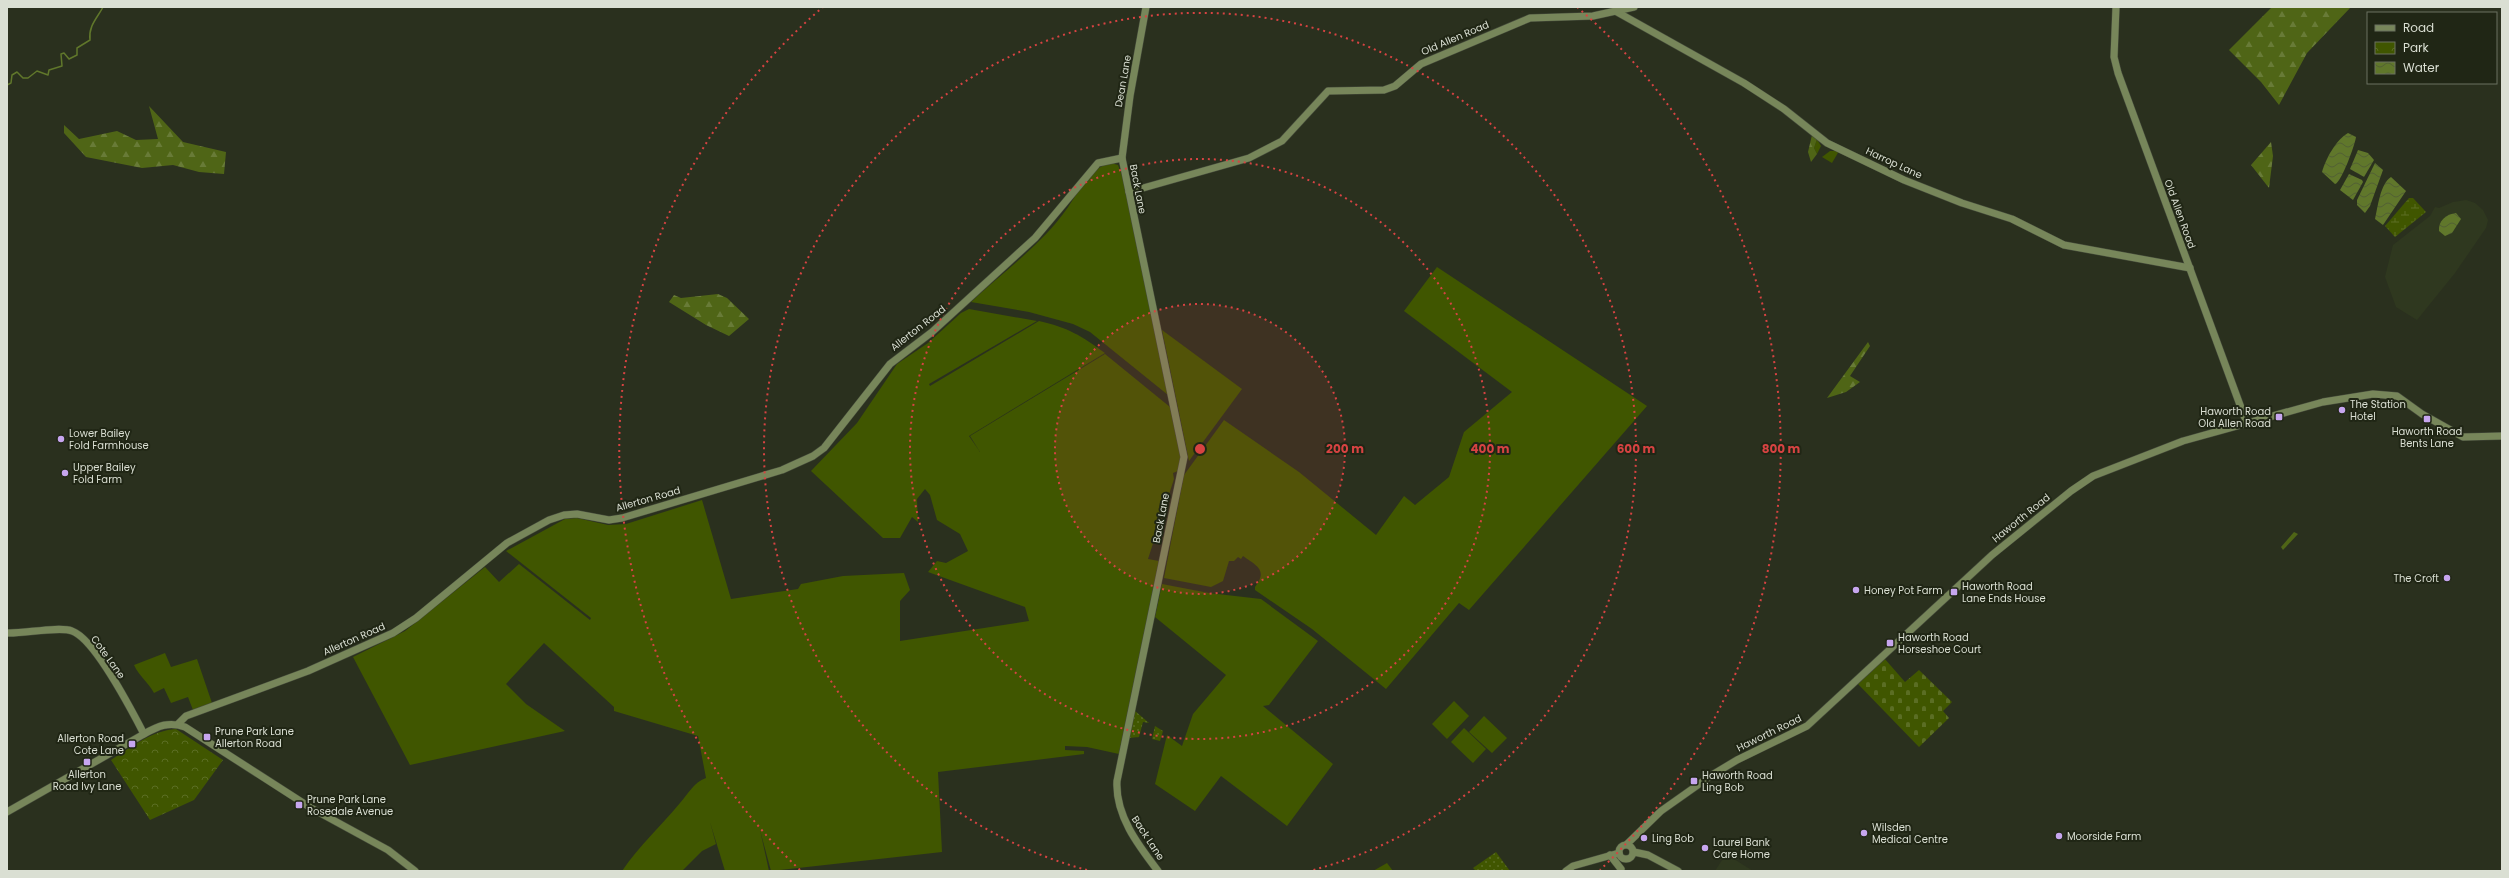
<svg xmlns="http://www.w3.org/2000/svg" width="2509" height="878" viewBox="0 0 2509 878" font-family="Poppins,sans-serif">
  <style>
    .built { fill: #2f381f }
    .grass { fill: #405600 }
    .forest { fill: url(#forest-firs) }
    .wetland { fill: url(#wetland-marsh) }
    .cemetery { fill: url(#cemetery-stones) }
    .park { fill: url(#park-crowns) }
    .garden { fill: url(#garden-dots) }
    .water { fill: url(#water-waves) }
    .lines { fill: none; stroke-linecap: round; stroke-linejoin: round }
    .stream { stroke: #60772b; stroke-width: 1.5 }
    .secondary-casing { stroke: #464c3c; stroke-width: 8 }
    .secondary { stroke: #77865a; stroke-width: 7 }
    .ring { fill: none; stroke: #d74342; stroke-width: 2; stroke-dasharray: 2 4 }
    .poi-dot { fill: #c7a6ef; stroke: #202615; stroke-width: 1.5 }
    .labels { text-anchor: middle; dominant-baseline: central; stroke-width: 4; stroke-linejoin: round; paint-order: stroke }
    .street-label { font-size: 10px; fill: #dadfd3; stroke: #202615 }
    .poi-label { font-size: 10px; fill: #dadfd3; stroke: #202615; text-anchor: start }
    .centre { fill: #d74342; stroke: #202615; stroke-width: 2 }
    .ring-label { font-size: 12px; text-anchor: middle; font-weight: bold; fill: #d74342; stroke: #202615; stroke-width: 4; stroke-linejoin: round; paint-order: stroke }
  </style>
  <defs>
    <pattern id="forest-firs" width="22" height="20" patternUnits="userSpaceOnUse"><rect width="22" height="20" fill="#4f6516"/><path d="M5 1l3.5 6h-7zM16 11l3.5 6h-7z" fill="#687b37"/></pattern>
    <pattern id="wetland-marsh" width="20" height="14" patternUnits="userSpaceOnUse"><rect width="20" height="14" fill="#405600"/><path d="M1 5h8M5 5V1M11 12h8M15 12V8" fill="none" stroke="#5b6e24"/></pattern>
    <pattern id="cemetery-stones" width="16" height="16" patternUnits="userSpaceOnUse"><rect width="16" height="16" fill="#405600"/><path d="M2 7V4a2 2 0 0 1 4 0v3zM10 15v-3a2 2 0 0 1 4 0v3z" fill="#5b6e24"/></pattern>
    <pattern id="park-crowns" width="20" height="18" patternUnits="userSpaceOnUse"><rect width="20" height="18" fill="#405600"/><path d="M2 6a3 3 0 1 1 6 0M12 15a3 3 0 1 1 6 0" fill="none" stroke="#5b6e24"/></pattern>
    <pattern id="garden-dots" width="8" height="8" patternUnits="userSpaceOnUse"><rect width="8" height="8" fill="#405600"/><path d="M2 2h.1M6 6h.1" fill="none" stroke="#5b6e24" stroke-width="1.8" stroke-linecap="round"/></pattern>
    <pattern id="water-waves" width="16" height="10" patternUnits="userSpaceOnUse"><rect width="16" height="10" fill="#60772b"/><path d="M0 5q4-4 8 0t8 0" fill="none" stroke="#526034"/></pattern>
  </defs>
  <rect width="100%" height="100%" fill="#2a301e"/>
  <g class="built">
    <polygon points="2466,200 2475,203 2483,210 2488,220 2486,228 2455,273 2417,320 2396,307 2385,277 2393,245 2430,216 2435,207 2439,208 2453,202"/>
    <polygon points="1726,854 1753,871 1715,871"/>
  </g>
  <g class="grass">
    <polygon points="1817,139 1821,146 1817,154 1814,148"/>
    <polygon points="1830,151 1839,151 1832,163 1822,157"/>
    <path d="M1111 163 1118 165 1123 178 1168 395 1090 332 1073 324 1029 312 971 302C1002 273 1042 244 1066 210 1078 194 1089 167 1111 163Z"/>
    <path d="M1437 267 1647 406 1469 610 1459 603 1386 689 1312 629 1255 590V587C1268 570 1257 566 1243 556L1241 559 1238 557 1234 561H1229L1223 581 1211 587 1164 578 1184 475 1224 420 1299 472 1376 535 1404 496 1415 505 1449 477 1464 432 1512 392 1404 311Z"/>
    <path d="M969 309 1037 321 929 384 930 386 1039 321C1067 327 1082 336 1105 353L969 436 980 452 970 436 1105 354 1170 407 1181 459 1178 471 1173 473 1174 479 1148 559 1159 561 1119 754 1087 747 1065 746V750L1084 751V754L938 772 942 852 771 871 760 830 769 871H725L710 822 716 844 702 851 682 871H622C639 846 661 826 680 803 689 793 693 783 706 778L698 736 614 711V707L544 643 506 684 526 704 565 731 410 765 353 657 405 631 485 567 499 582 519 564 590 620 591 618 506 551 565 519 577 518 608 525 626 524 702 500 731 599 798 589 801 584 843 576 904 573 910 590 900 601V641L1029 621 1025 607 928 572 937 561 946 563 968 551 960 534 937 520 930 495 925 489 917 499 918 522 912 517 900 538H883L811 471 857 423 897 364 928 343 961 313Z"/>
    <polygon points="1162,330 1242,389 1189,461"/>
    <polygon points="1162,584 1209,593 1261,599 1318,641 1269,705 1263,706 1333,764 1287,826 1221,776 1195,811 1155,784 1167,735 1182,746 1193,714 1226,675 1155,617"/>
    <path d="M165 653 171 667 197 659 212 703 193 710 188 697 171 703 164 688 154 693C148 682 139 676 134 665Z"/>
    <polygon points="1454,701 1469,716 1447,739 1432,724"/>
    <polygon points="1484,716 1507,738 1492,753 1469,732"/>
    <polygon points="1464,728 1486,749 1473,763 1451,742"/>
    <polygon points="1387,863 1393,871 1373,871"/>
  </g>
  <g class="forest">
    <polygon points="2272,7 2351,7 2307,53 2279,105 2261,82 2229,50"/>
    <polygon points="149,106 183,142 226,152 224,174 199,172 173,165 142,168 86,157 64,133 64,125 79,139 117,131 136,140 158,139"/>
    <polygon points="1812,135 1817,139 1814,148 1817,154 1811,162 1808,152"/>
    <polygon points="2271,142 2273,156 2269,188 2251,165"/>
    <polygon points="718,294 727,298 749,319 729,336 706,325 669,302 674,295 681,298"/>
    <polygon points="1868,342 1870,346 1850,376 1860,382 1846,392 1827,398"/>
    <polygon points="2294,532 2298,534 2283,550 2281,547"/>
  </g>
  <polygon class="wetland" points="2409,198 2413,198 2426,212 2395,237 2385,226"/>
  <polygon class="cemetery" points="1884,658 1905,682 1919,670 1952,702 1943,711 1949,718 1919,747 1857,683"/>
  <path class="park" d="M176 729 223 760 194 800 150 820 111 760C131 747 151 731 176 729Z"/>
  <g class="garden">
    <polygon points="1134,710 1149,723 1143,722 1139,737 1129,738"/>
    <polygon points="1155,726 1163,731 1160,741 1152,739"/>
    <polygon points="1496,852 1510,871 1476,871 1473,868"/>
  </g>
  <g class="water">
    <path d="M2348 133 2356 137C2355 145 2341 183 2335 184L2322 172C2326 158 2336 140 2348 133Z"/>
    <polygon points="2358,150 2368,153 2374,160 2364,177 2350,169"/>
    <polygon points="2375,163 2383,170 2370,206 2365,213 2357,205 2357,200"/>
    <polygon points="2349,174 2362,180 2363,182 2353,200 2340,190"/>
    <path d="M2391 177 2406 191 2383 225 2375 219C2378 207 2380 184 2391 177Z"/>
    <path d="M2456 213 2461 219 2452 233 2445 236 2439 231C2438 221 2446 214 2456 213Z"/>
  </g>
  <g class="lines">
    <path class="stream" d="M7 85 11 83 12 75 17 72 23 78H28L37 71 48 75 49 70 62 66 61 54 64 53 69 59 77 55V48L90 40C88 26 98 17 103 7"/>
    <defs>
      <g id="secondary">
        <path d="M1146 7 1130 96 1122 158 1184 457 1117 781C1115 815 1138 845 1158 871"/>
        <polyline points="2116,7 2114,57 2118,73 2247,424"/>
        <polyline points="1617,12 1744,83 1784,109 1827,143 1904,180 1962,203 2012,219 2064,245 2190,268"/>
        <polyline points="1129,192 1249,158 1282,141 1328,91 1384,90 1395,86 1421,64 1530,18 1593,16 1634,7"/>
        <path d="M7 633C23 634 59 626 72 631 95 639 132 711 144 734"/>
        <polyline points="178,724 186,716 308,671 393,633 416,618 507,543 549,520 564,515 577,514 609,520 622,518 782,470 813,456 824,448 890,364 932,332 1035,238 1098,163 1122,158"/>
        <path d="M7 812 144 734C158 726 169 721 185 727L311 808 388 850 415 871"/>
        <polyline points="1627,844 1661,811 1712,775 1737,760 1807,726 1992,555 2071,491 2093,476 2183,441 2323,402 2373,394 2397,396 2422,414 2463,437 2502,436"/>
        <circle cx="1626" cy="852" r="7"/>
        <polyline points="1634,852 1648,855 1678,871"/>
        <polyline points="1610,855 1621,869"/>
        <polyline points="1566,871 1573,866 1619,853"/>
      </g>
    </defs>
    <use href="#secondary" class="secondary-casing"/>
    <use href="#secondary" class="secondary"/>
  </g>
  <circle cx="1200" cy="449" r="145" fill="#d74342" fill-opacity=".12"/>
  <g class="ring">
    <circle cx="1200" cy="449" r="145"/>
    <circle cx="1200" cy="449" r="290"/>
    <path d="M1087 870A436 436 0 1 1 1313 870"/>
    <path d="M800 870A581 581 0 0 1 823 7M1577 7A581 581 0 0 1 1600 870"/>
  </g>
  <g class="poi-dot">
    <circle cx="2342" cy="410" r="4"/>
    <rect x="2275" y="413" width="8" height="8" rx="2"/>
    <rect x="2423" y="415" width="8" height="8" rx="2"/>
    <circle cx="61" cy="439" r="4"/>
    <circle cx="65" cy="473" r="4"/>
    <circle cx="2447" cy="578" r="4"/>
    <circle cx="1856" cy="590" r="4"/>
    <rect x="1950" y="588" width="8" height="8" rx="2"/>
    <rect x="1886" y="639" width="8" height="8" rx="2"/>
    <rect x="203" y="733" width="8" height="8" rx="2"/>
    <rect x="128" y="740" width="8" height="8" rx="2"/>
    <rect x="83" y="758" width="8" height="8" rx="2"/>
    <rect x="1690" y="777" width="8" height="8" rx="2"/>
    <rect x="295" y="801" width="8" height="8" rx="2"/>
    <circle cx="1864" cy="833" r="4"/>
    <circle cx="2059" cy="836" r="4"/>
    <circle cx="1644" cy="838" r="4"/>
    <circle cx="1705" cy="848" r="4"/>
  </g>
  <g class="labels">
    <g class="street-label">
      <text transform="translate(1455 38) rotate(-23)">Old Allen Road</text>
      <text transform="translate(1123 81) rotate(-80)">Dean Lane</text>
      <text transform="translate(1894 163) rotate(25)">Harrop Lane</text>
      <text transform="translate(1138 189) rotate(79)">Back Lane</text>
      <text transform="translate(2180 214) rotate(70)">Old Allen Road</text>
      <text transform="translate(918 328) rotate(-38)">Allerton Road</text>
      <text transform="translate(648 499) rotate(-16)">Allerton Road</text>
      <text transform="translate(1161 518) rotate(-79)">Back Lane</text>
      <text transform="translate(2021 518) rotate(-39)">Haworth Road</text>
      <text transform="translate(354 639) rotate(-24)">Allerton Road</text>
      <text transform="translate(108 657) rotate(54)">Cote Lane</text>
      <text transform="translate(1769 733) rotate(-26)">Haworth Road</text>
      <text transform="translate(1148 838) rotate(57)">Back Lane</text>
    </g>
    <g class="poi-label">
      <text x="2350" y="404">The Station<tspan x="2350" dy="12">Hotel</tspan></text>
      <text x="2271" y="411" text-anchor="end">Haworth Road<tspan x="2271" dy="12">Old Allen Road</tspan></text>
      <text x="2427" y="431" text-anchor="middle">Haworth Road<tspan x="2427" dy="12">Bents Lane</tspan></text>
      <text x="69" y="433">Lower Bailey<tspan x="69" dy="12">Fold Farmhouse</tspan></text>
      <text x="73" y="467">Upper Bailey<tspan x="73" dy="12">Fold Farm</tspan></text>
      <text x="2439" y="578" text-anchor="end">The Croft</text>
      <text x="1962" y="586">Haworth Road<tspan x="1962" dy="12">Lane Ends House</tspan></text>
      <text x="1864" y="590">Honey Pot Farm</text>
      <text x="1898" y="637">Haworth Road<tspan x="1898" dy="12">Horseshoe Court</tspan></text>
      <text x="215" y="731">Prune Park Lane<tspan x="215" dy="12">Allerton Road</tspan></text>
      <text x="124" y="738" text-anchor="end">Allerton Road<tspan x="124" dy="12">Cote Lane</tspan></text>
      <text x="87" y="774" text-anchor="middle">Allerton<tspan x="87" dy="12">Road Ivy Lane</tspan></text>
      <text x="1702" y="775">Haworth Road<tspan x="1702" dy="12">Ling Bob</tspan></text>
      <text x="307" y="799">Prune Park Lane<tspan x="307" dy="12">Rosedale Avenue</tspan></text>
      <text x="1872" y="827">Wilsden<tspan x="1872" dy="12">Medical Centre</tspan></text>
      <text x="2067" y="836">Moorside Farm</text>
      <text x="1652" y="838">Ling Bob</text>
      <text x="1713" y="842">Laurel Bank<tspan x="1713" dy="12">Care Home</tspan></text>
    </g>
  </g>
  <circle cx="1200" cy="449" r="6" class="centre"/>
  <g class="ring-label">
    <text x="1345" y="453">200 m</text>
    <text x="1490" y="453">400 m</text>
    <text x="1636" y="453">600 m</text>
    <text x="1781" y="453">800 m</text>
  </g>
  <rect width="2509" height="878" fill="none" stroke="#dadfd3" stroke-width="16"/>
  <rect x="2367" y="12" width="130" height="72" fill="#202615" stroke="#6a7061"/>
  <rect x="2375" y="25" width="20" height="6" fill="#77865a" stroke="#6a7061"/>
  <text x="2403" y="32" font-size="12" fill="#dadfd3">Road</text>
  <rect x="2375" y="42" width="20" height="12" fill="url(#park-crowns)" stroke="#6a7061"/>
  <text x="2403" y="52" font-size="12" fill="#dadfd3">Park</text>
  <rect x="2375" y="62" width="20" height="12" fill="url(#water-waves)" stroke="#6a7061"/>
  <text x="2403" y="72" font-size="12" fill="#dadfd3">Water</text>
</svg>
